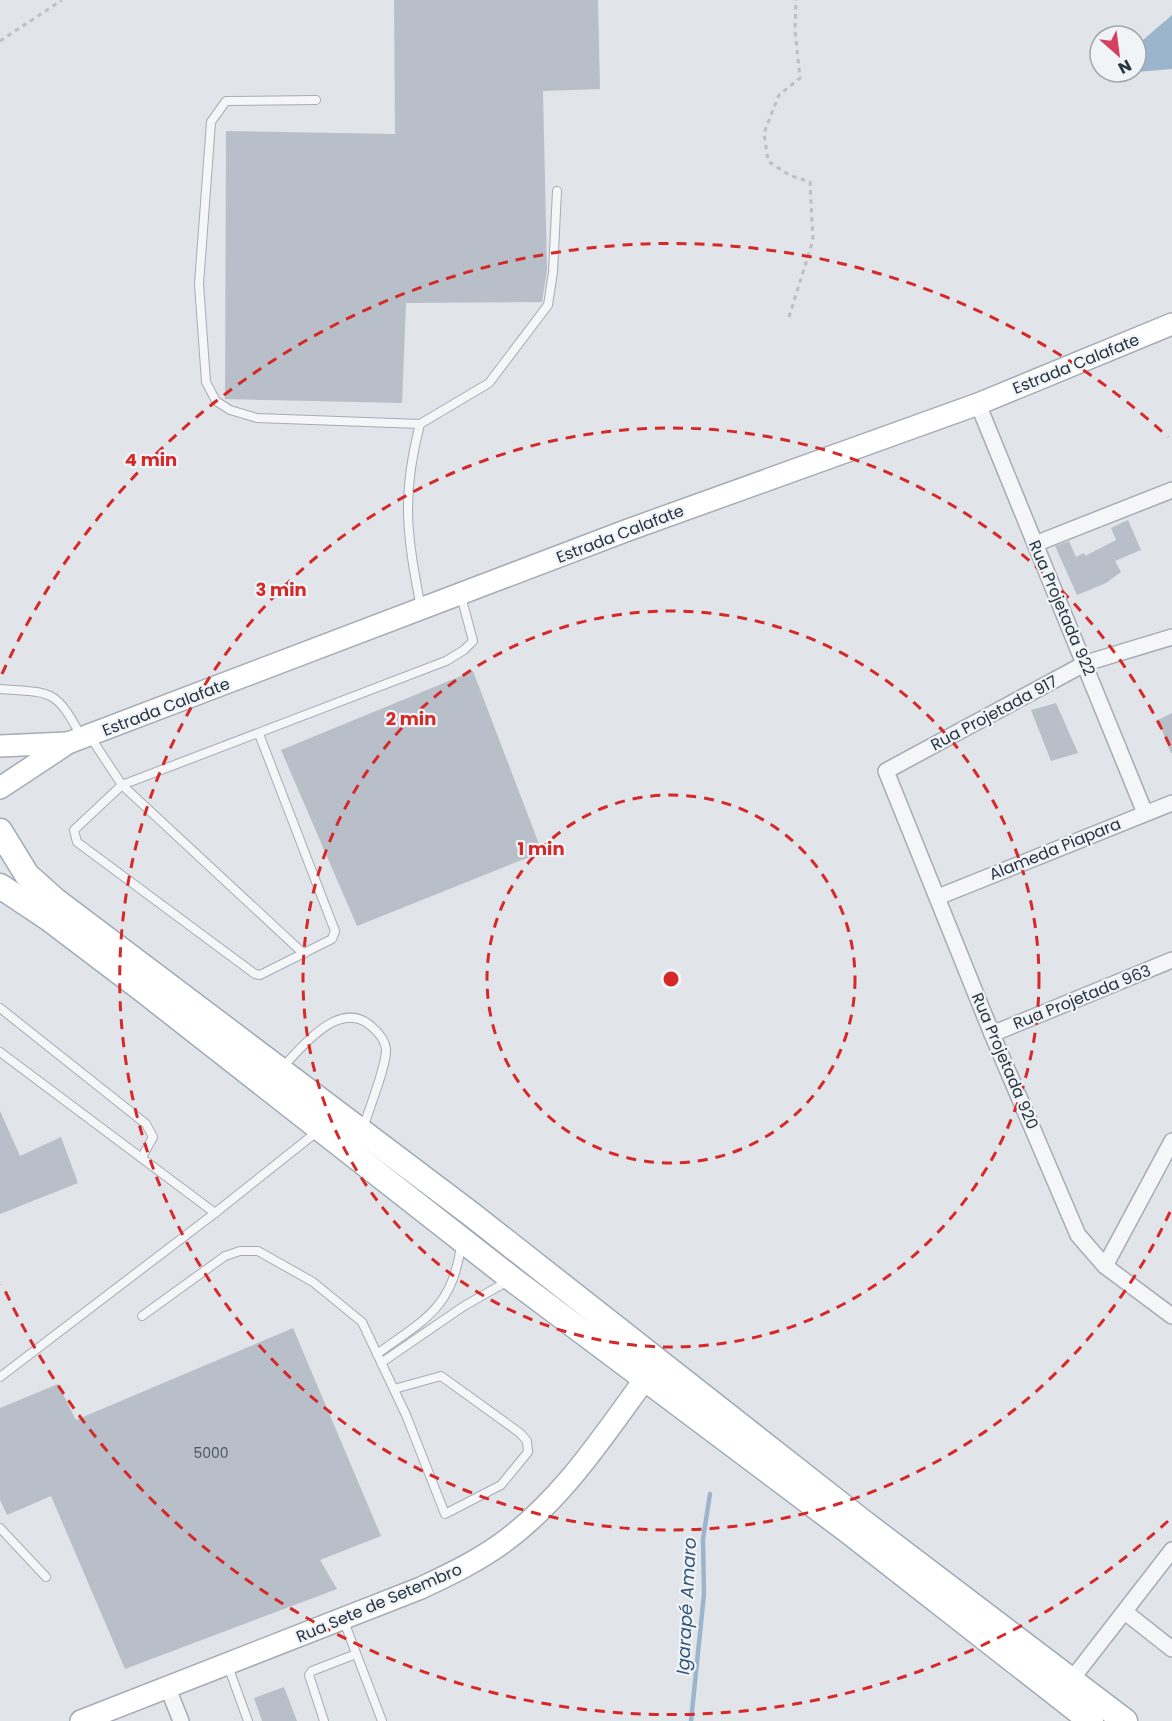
<svg xmlns="http://www.w3.org/2000/svg" width="1172" height="1721" viewBox="0 0 1172 1721" font-family="Poppins,sans-serif">
  <style>
    .water { fill: #9ab5cc }
    .lines { fill: none; stroke-linecap: round; stroke-linejoin: round }
    .stream { stroke: #9ab5cc; stroke-width: 4.5 }
    .building { fill: #b8bfc8 }
    .lane-casing { stroke: #a6acb5; stroke-width: 10 }
    .street-casing { stroke: #a6acb5; stroke-width: 18 }
    .secondary-casing { stroke: #a6acb5; stroke-width: 24 }
    .primary-casing { stroke: #9faab6; stroke-width: 27 }
    .path { stroke: #bbc0c5; stroke-width: 3; stroke-dasharray: 4.5 4.5; stroke-linecap: butt }
    .lane { stroke: #f4f6f8; stroke-width: 8 }
    .street { stroke: #f4f6f8; stroke-width: 15 }
    .secondary { stroke: #fff; stroke-width: 21 }
    .primary { stroke: #fff; stroke-width: 24 }
    .ring { fill: none; stroke: #d62828; stroke-width: 3; stroke-dasharray: 10 8 }
    .labels { text-anchor: middle; dominant-baseline: central; stroke-width: 4.5; stroke-linejoin: round; paint-order: stroke }
    .number-label { font-size: 14px; fill: #4c5764 }
    .street-label { font-size: 16px; fill: #283443; stroke: #f0f4f7 }
    .water-label { font-size: 18px; font-style: italic; fill: #305579; stroke: #f0f4f7 }
    .centre { fill: #d62828; stroke: #f0f4f7; stroke-width: 3 }
    .ring-label { font-size: 18px; text-anchor: middle; font-weight: bold; fill: #d62828; stroke: #f0f4f7; stroke-width: 4.5; stroke-linejoin: round; paint-order: stroke }
  </style>
  <rect width="100%" height="100%" fill="#e1e5ea"/>
  <polygon class="water" points="1172,15 1172,69 1136,72 1136,46"/>
  <g class="lines">
    <polyline class="stream" points="691,1721 704,1594 703,1539 710,1494"/>
  </g>
  <g class="building">
    <polygon points="394,0 598,0 600,89 543,91 547,270 542,302 406,303 402,403 225,399 226,131 395,134"/>
    <polygon points="1128,520 1141,550 1115,561 1121,572 1106,583 1077,595 1055,546 1069,541 1076,557 1084,553 1085,556 1116,540 1111,528"/>
    <polygon points="473,671 542,852 357,926 281,750"/>
    <polygon points="1056,703 1078,753 1051,761 1031,710"/>
    <polygon points="1172,713 1172,753 1171,753 1158,720"/>
    <polygon points="0,1111 20,1156 61,1137 78,1183 0,1214"/>
    <polygon points="293,1328 381,1536 320,1560 337,1589 125,1669 51,1496 7,1515 0,1500 0,1408 58,1384 76,1420"/>
    <polygon points="284,1687 297,1721 262,1721 254,1698"/>
  </g>
  <g class="lines">
    <defs>
      <g id="lane">
        <polyline points="316,100 226,101 211,122 199,284 206,382 216,401 230,410 257,418 420,424"/>
        <path d="M421 608C407 536 401 497 420 424L489 383 548 305 553 272 557 191"/>
        <path d="M0 689C52 693 55 688 81 736"/>
        <polyline points="259,734 335,931 332,939 260,975 255,974 77,842 74,830 122,785 304,954"/>
        <polyline points="91,738 122,785 446,661 464,650 473,641 461,596"/>
        <polyline points="0,1008 146,1124 153,1137 142,1157"/>
        <polyline points="0,1052 215,1213 318,1131"/>
        <path d="M281 1069C301 1048 339 998 371 1026 377 1031 385 1040 386 1049 387 1065 368 1111 363 1129"/>
        <polyline points="142,1316 225,1256 240,1251 258,1251 313,1282 362,1322 406,1415 445,1514 501,1485 528,1452 527,1441 520,1433 441,1376 394,1389"/>
        <path d="M377 1354C424 1320 453 1308 461 1245"/>
        <polyline points="381,1363 464,1306 508,1281"/>
        <polyline points="0,1377 215,1213"/>
        <polyline points="0,1528 46,1577"/>
        <polyline points="343,1619 382,1721"/>
        <polyline points="228,1666 248,1721"/>
        <polyline points="324,1721 309,1675 312,1671 356,1654"/>
      </g>
      <g id="street">
        <polyline points="978,404 1145,813"/>
        <polyline points="1035,544 1172,490"/>
        <polyline points="1172,637 1086,663 886,771 992,1034 1078,1235 1105,1266 1172,1316"/>
        <polyline points="938,897 1172,803"/>
        <polyline points="992,1034 1172,960"/>
        <polyline points="1105,1266 1172,1141"/>
        <polyline points="1125,1612 1172,1649"/>
        <polyline points="1072,1679 1172,1550"/>
        <polyline points="167,1686 181,1721"/>
      </g>
      <g id="secondary">
        <polyline points="0,746 67,743"/>
        <polyline points="0,788 68,743 628,530 978,404 1172,324"/>
        <path d="M81 1721 421 1588C448 1575 476 1562 501 1544 561 1501 602 1438 645 1379"/>
      </g>
      <g id="primary">
        <polyline points="0,831 27,875 55,900 471,1214 863,1522 1125,1721"/>
        <polyline points="0,886 48,918 143,990 512,1279 848,1531 1091,1721"/>
      </g>
    </defs>
    <use href="#lane" class="lane-casing"/>
    <use href="#street" class="street-casing"/>
    <use href="#secondary" class="secondary-casing"/>
    <use href="#primary" class="primary-casing"/>
    <g class="path">
      <polyline points="0,41 62,0"/>
      <polyline points="789,317 813,240 810,182 789,175 768,161 764,133 779,95 800,78 795,30 796,0"/>
    </g>
    <use href="#lane" class="lane"/>
    <use href="#street" class="street"/>
    <use href="#secondary" class="secondary"/>
    <use href="#primary" class="primary"/>
  </g>
  <g class="ring">
    <circle cx="671" cy="979" r="184"/>
    <circle cx="671" cy="979" r="368"/>
    <path d="M1170 1212A551 551 0 1 1 1170 746"/>
    <path d="M1168 1521A735 735 0 0 1 2 1284M2 674A735 735 0 0 1 1168 437"/>
  </g>
  <g class="labels">
    <g class="number-label">
      <text x="211" y="1453">5000</text>
    </g>
    <g class="street-label">
      <text transform="translate(1076 364) rotate(-22)">Estrada Calafate</text>
      <text transform="translate(620 534) rotate(-21)">Estrada Calafate</text>
      <text transform="translate(1062 608) rotate(67)">Rua Projetada 922</text>
      <text transform="translate(166 707) rotate(-21)">Estrada Calafate</text>
      <text transform="translate(994 713) rotate(-28)">Rua Projetada 917</text>
      <text transform="translate(1055 849) rotate(-22)">Alameda Piapara</text>
      <text transform="translate(1082 997) rotate(-22)">Rua Projetada 963</text>
      <text transform="translate(1005 1061) rotate(67)">Rua Projetada 920</text>
      <text transform="translate(379 1603) rotate(-23)">Rua Sete de Setembro</text>
    </g>
    <g class="water-label">
      <text transform="translate(686 1606) rotate(-87)">Igarapé Amaro</text>
    </g>
  </g>
  <circle cx="671" cy="979" r="9" class="centre"/>
  <g class="ring-label">
    <text x="151" y="466">4 min</text>
    <text x="281" y="596">3 min</text>
    <text x="411" y="725">2 min</text>
    <text x="541" y="855">1 min</text>
  </g>
  <g transform="translate(1118 54) rotate(152)"><circle r="28" fill="#f0f4f7" stroke="#a0a7af" stroke-width="1.5"/>
  <path d="M0-4.5L10 22L0 15L-10 22Z" fill="#d54060"/>
  <text y="-9" font-size="16" font-weight="bold" text-anchor="middle" fill="#283443">N</text>
  </g>
</svg>
